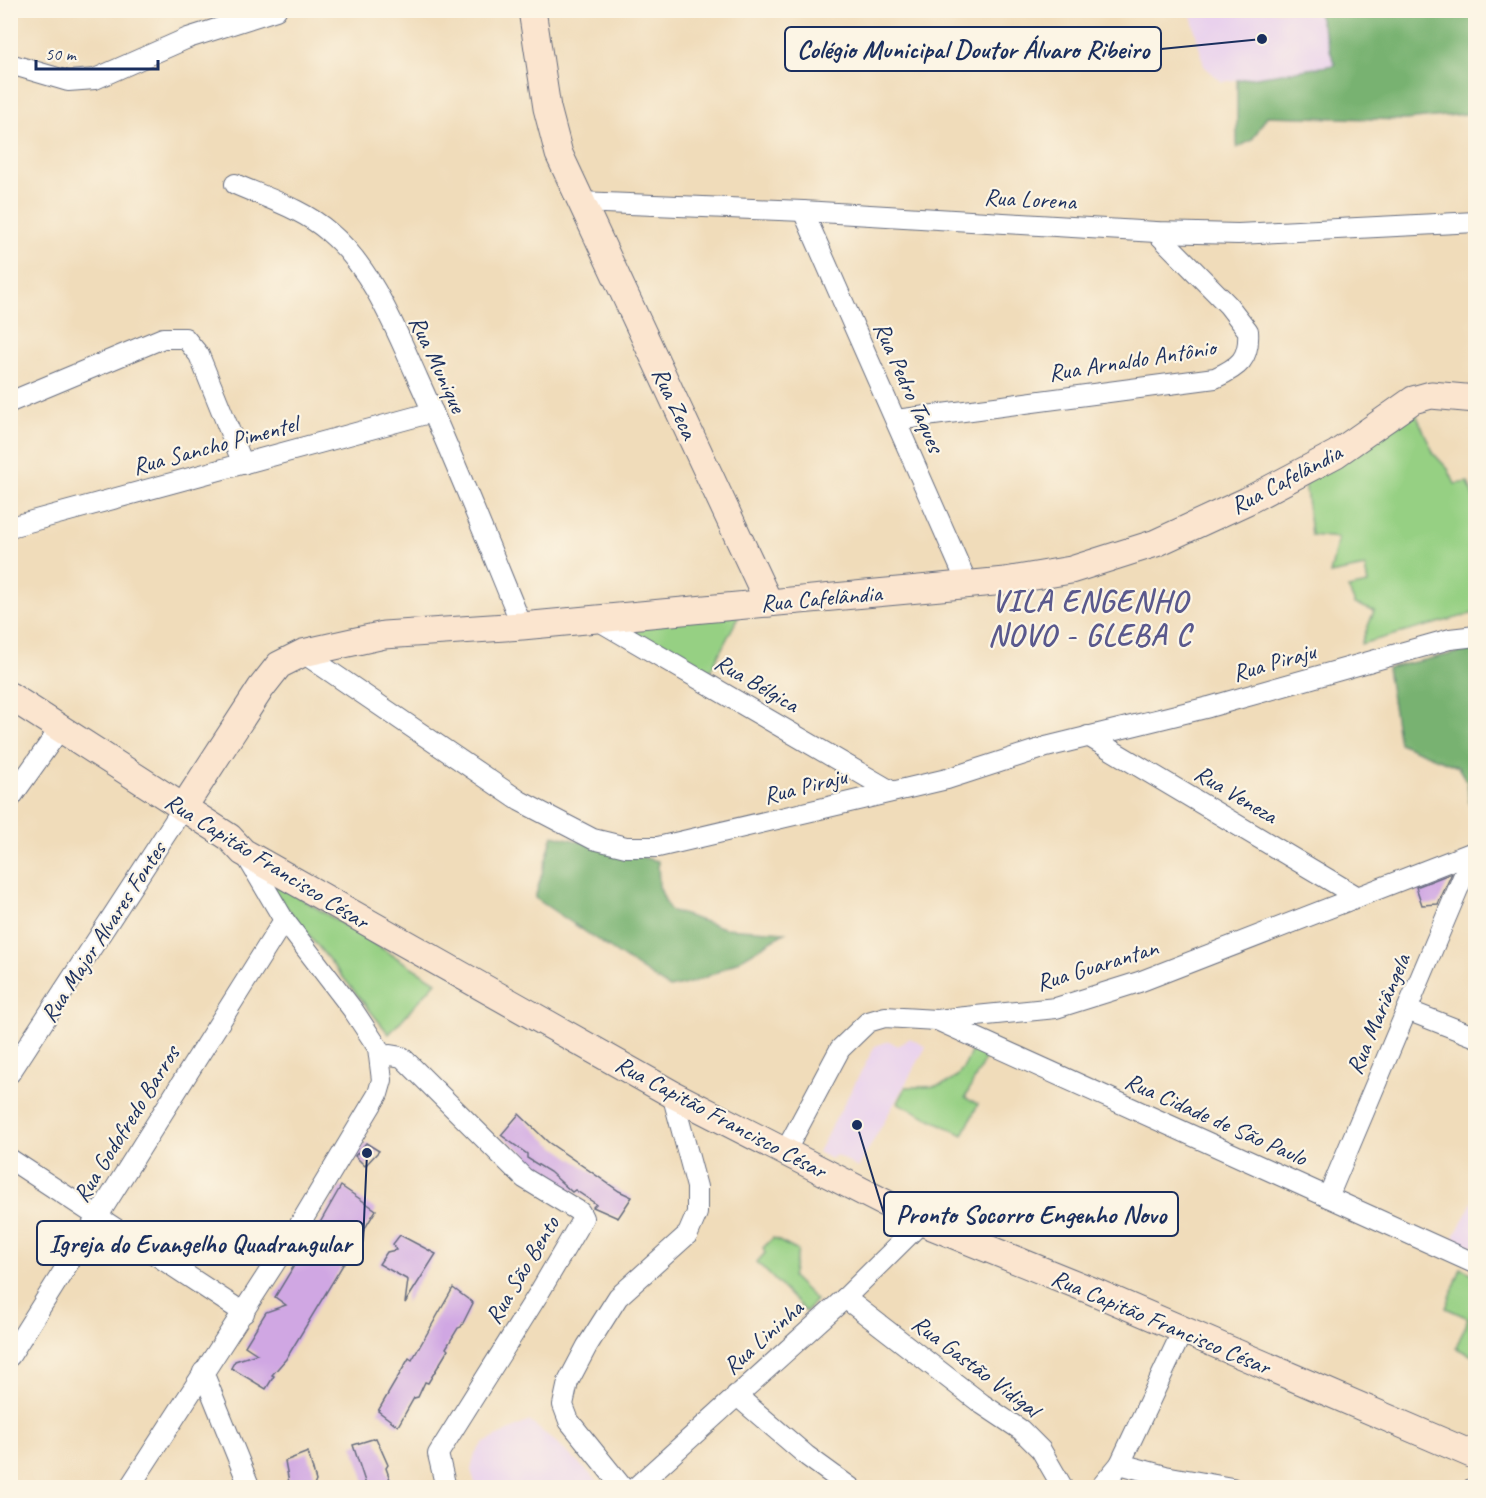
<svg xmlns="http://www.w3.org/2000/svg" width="1486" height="1498" viewBox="0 0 1486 1498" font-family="Caveat,sans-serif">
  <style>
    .built { fill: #e9d1ed }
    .green { fill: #96d083; stroke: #588070; stroke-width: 1.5 }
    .forest { fill: #78b271; stroke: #4a7068; stroke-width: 1.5 }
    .building { fill: #d0a7e3 }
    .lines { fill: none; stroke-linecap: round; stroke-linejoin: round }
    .street-casing { stroke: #666c7e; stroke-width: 22 }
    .secondary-casing { stroke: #666c7e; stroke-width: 29 }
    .street { stroke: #fff; stroke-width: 20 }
    .secondary { stroke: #fbe5cf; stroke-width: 27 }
    .labels { text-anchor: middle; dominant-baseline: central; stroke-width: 4.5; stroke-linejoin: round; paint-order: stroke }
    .street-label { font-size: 24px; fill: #1b2f5e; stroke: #fcf5e5 }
    .district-label { font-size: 30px; font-weight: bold; letter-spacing: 1.5px; fill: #5a598d; stroke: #fcf5e5 }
    .leader { fill: none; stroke: #1b2f5e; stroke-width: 2 }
    .callout-dot { fill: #1b2f5e; stroke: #fcf5e5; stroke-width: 2 }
    .callout { fill: #fcf5e5; stroke: #1b2f5e; stroke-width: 2 }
    .callout-label { font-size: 26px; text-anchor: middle; font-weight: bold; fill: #1b2f5e }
  </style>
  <rect width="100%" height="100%" fill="#fcf5e5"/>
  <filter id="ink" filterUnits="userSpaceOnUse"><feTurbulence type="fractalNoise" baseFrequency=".0167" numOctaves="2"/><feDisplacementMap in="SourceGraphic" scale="12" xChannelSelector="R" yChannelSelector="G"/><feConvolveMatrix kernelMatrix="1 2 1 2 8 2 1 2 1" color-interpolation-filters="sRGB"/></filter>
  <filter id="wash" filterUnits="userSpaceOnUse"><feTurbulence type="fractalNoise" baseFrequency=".008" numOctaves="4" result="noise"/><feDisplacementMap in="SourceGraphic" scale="24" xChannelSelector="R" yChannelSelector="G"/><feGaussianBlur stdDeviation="1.35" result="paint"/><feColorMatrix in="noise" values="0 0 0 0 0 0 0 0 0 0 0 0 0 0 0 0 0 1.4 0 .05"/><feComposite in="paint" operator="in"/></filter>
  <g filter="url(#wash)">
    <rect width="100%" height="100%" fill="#f0dcba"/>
    <g class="built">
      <polygon points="1190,11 1323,11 1318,14 1335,65 1222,82 1204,66"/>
      <polygon points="910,1038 926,1047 858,1168 836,1155 831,1159 818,1152 875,1046 889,1041 898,1046"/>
      <polygon points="1475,1197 1475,1248 1454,1237"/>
      <polygon points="529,1421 557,1443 604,1487 476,1487 471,1470 475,1453 484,1443"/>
    </g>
    <g class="green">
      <polygon points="1416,414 1434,454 1448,469 1455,484 1468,482 1475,502 1475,613 1361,644 1374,611 1355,604 1348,588 1368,584 1365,567 1330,574 1338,538 1311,535 1305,480"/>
      <polygon points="743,608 708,675 605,622"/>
      <polygon points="257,871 436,982 389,1034"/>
      <path d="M972 1049 987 1055 965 1098 978 1104 963 1135 898 1103 906 1087C945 1087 958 1087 972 1049Z"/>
      <polygon points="773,1238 798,1251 792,1277 816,1300 806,1312 757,1262 765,1253 763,1248"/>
      <polygon points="1461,1268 1475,1275 1475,1357 1456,1348 1468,1318 1446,1308"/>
    </g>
    <g class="forest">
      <polygon points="1323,11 1475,11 1475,113 1405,120 1267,116 1252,140 1237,148 1237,80 1335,65 1318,13"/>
      <polygon points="1475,649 1476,801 1469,804 1467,782 1458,767 1399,743 1387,668"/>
      <path d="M553 835 658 861 659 886 669 910 724 928 786 932C750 953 711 982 669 988L535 898Z"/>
    </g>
    <g id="blocks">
      <g class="building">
        <polygon points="1452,873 1438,904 1422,905 1416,887"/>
        <polygon points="519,1114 548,1142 619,1191 632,1197 618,1218 593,1207 596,1204 575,1190 572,1192 550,1172 527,1158 527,1154 501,1135"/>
        <polygon points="366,1143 379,1151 365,1166 355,1156"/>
        <polygon points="341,1186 376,1210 286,1359 272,1375 274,1376 266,1389 231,1368 235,1361 257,1354 245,1346 266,1312 286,1305 275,1297 295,1264 316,1257 305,1249"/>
        <polygon points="400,1235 436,1254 405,1303 408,1280 379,1264 387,1252 396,1250 393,1244"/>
        <polygon points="453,1288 473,1303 461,1327 458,1328 446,1348 448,1350 428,1383 425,1382 418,1397 414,1398 398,1426 378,1411 409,1358 412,1360"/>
        <polygon points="376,1438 388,1465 386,1468 393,1488 367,1488 353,1445"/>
        <polygon points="308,1452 316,1481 313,1488 290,1488 285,1461"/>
      </g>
    </g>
  </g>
  <g filter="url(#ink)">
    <use href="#blocks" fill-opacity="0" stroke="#666c7e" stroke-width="1.5"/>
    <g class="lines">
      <defs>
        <g id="street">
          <polyline points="10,64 68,81 95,79 188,38 276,10"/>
          <path d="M235 184C266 198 303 209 329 232 372 268 395 328 418 379 455 460 488 543 522 626"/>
          <polyline points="580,202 803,211 1156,232 1238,234 1476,222"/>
          <polyline points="803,211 968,585"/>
          <polyline points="10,402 163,338 185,338 199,355 243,464"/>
          <path d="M896 420 1215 378C1239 367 1250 359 1248 331L1228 305 1156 232"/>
          <polyline points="10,527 433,412"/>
          <polyline points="596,619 891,791"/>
          <polyline points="303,653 520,801 593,839 626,847 658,847 947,779 1046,747 1209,707 1450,639 1476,636"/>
          <polyline points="1088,736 1358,897"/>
          <polyline points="10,799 60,729"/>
          <polyline points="1407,1010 1476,1037"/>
          <polyline points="939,1021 1476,1264"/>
          <polyline points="380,1057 390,1055 402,1057 524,1178 580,1212 583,1218 539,1293 438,1454 446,1488"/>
          <polyline points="10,1073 183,808"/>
          <polyline points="785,1152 840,1049 868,1022 885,1017 936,1020 1056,1008 1139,982 1476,851"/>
          <polyline points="10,1159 244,1313"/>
          <polyline points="1328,1197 1474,851"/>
          <polyline points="845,1298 982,1404 1021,1430 1041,1450 1063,1488"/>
          <polyline points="10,1356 284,920"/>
          <polyline points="203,1372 250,1488"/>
          <polyline points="736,1395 807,1456 851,1488"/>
          <polyline points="1120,1464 1165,1476 1232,1488"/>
          <polyline points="129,1488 300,1224 378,1094 382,1080 378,1048 353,1010 284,920 245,854"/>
          <polyline points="623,1488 569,1421 563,1405 568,1382 587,1346 618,1297 688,1234 697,1213 697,1187 672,1094"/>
          <polyline points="635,1488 845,1298 922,1222"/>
          <polyline points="1100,1488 1120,1464 1182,1332"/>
          <polyline points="1473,1488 1476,1487"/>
        </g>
        <g id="secondary">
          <polyline points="532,10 547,108 559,154 769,603"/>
          <polyline points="10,696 229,837 243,852 672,1094 922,1222 1090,1290 1476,1456"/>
          <polyline points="183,808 261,688 279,665 303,653 384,635 522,626 1005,581 1071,570 1156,543 1247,501 1336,454 1413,400 1431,395 1476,399"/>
        </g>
      </defs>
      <use href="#street" class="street-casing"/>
      <use href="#secondary" class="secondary-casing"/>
      <use href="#street" class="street"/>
      <use href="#secondary" class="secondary"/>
    </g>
  </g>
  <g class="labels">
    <g class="street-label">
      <text transform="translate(1030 199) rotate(3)">Rua Lorena</text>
      <text transform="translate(1132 360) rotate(-9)">Rua Arnaldo Antônio</text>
      <text transform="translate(438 364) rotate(65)">Rua Munique</text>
      <text transform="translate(909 387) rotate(66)">Rua Pedro Taques</text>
      <text transform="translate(675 403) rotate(65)">Rua Zeca</text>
      <text transform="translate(215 445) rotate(-15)">Rua Sancho Pimentel</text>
      <text transform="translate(1286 479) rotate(-28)">Rua Cafelândia</text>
      <text transform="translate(821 598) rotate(-5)">Rua Cafelândia</text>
      <text transform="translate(1274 662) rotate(-16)">Rua Piraju</text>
      <text transform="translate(757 683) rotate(30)">Rua Bélgica</text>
      <text transform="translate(805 786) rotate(-14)">Rua Piraju</text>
      <text transform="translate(1236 794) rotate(31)">Rua Veneza</text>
      <text transform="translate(267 861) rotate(32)">Rua Capitão Francisco César</text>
      <text transform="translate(103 932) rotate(-57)">Rua Major Alvares Fontes</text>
      <text transform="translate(1097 965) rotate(-17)">Rua Guarantan</text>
      <text transform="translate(1378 1014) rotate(-67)">Rua Mariângela</text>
      <text transform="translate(721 1117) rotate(28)">Rua Capitão Francisco César</text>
      <text transform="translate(1216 1119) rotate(24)">Rua Cidade de São Paulo</text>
      <text transform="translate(126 1124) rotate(-58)">Rua Godofredo Barros</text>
      <text transform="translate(522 1270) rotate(-59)">Rua São Bento</text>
      <text transform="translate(1161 1322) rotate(23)">Rua Capitão Francisco César</text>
      <text transform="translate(763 1337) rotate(-42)">Rua Lininha</text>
      <text transform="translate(976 1366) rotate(37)">Rua Gastão Vidigal</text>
    </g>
    <g class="district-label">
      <text x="1090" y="601">VILA ENGENHO<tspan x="1090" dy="34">NOVO - GLEBA C</tspan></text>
    </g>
  </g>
  <path class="leader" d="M1262 39L1161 49M857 1125L884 1214M367 1153L363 1243"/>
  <g class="callout-dot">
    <circle cx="1262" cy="39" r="6"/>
    <circle cx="857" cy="1125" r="6"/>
    <circle cx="367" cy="1153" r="6"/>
  </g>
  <g class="callout">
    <rect x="785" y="27" width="376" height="44" rx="6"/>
    <rect x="884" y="1192" width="294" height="44" rx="6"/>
    <rect x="37" y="1221" width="326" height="44" rx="6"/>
  </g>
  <g class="callout-label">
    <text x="973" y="58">Colégio Municipal Doutor Álvaro Ribeiro</text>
    <text x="1031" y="1223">Pronto Socorro Engenho Novo</text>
    <text x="200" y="1252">Igreja do Evangelho Quadrangular</text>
  </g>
  <rect width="1486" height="1498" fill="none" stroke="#fcf5e5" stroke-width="36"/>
  <path d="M36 60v9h122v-9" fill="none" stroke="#1b2f5e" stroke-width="3"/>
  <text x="45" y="60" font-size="18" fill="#1b2f5e" stroke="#fcf5e5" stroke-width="4.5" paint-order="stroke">50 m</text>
</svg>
